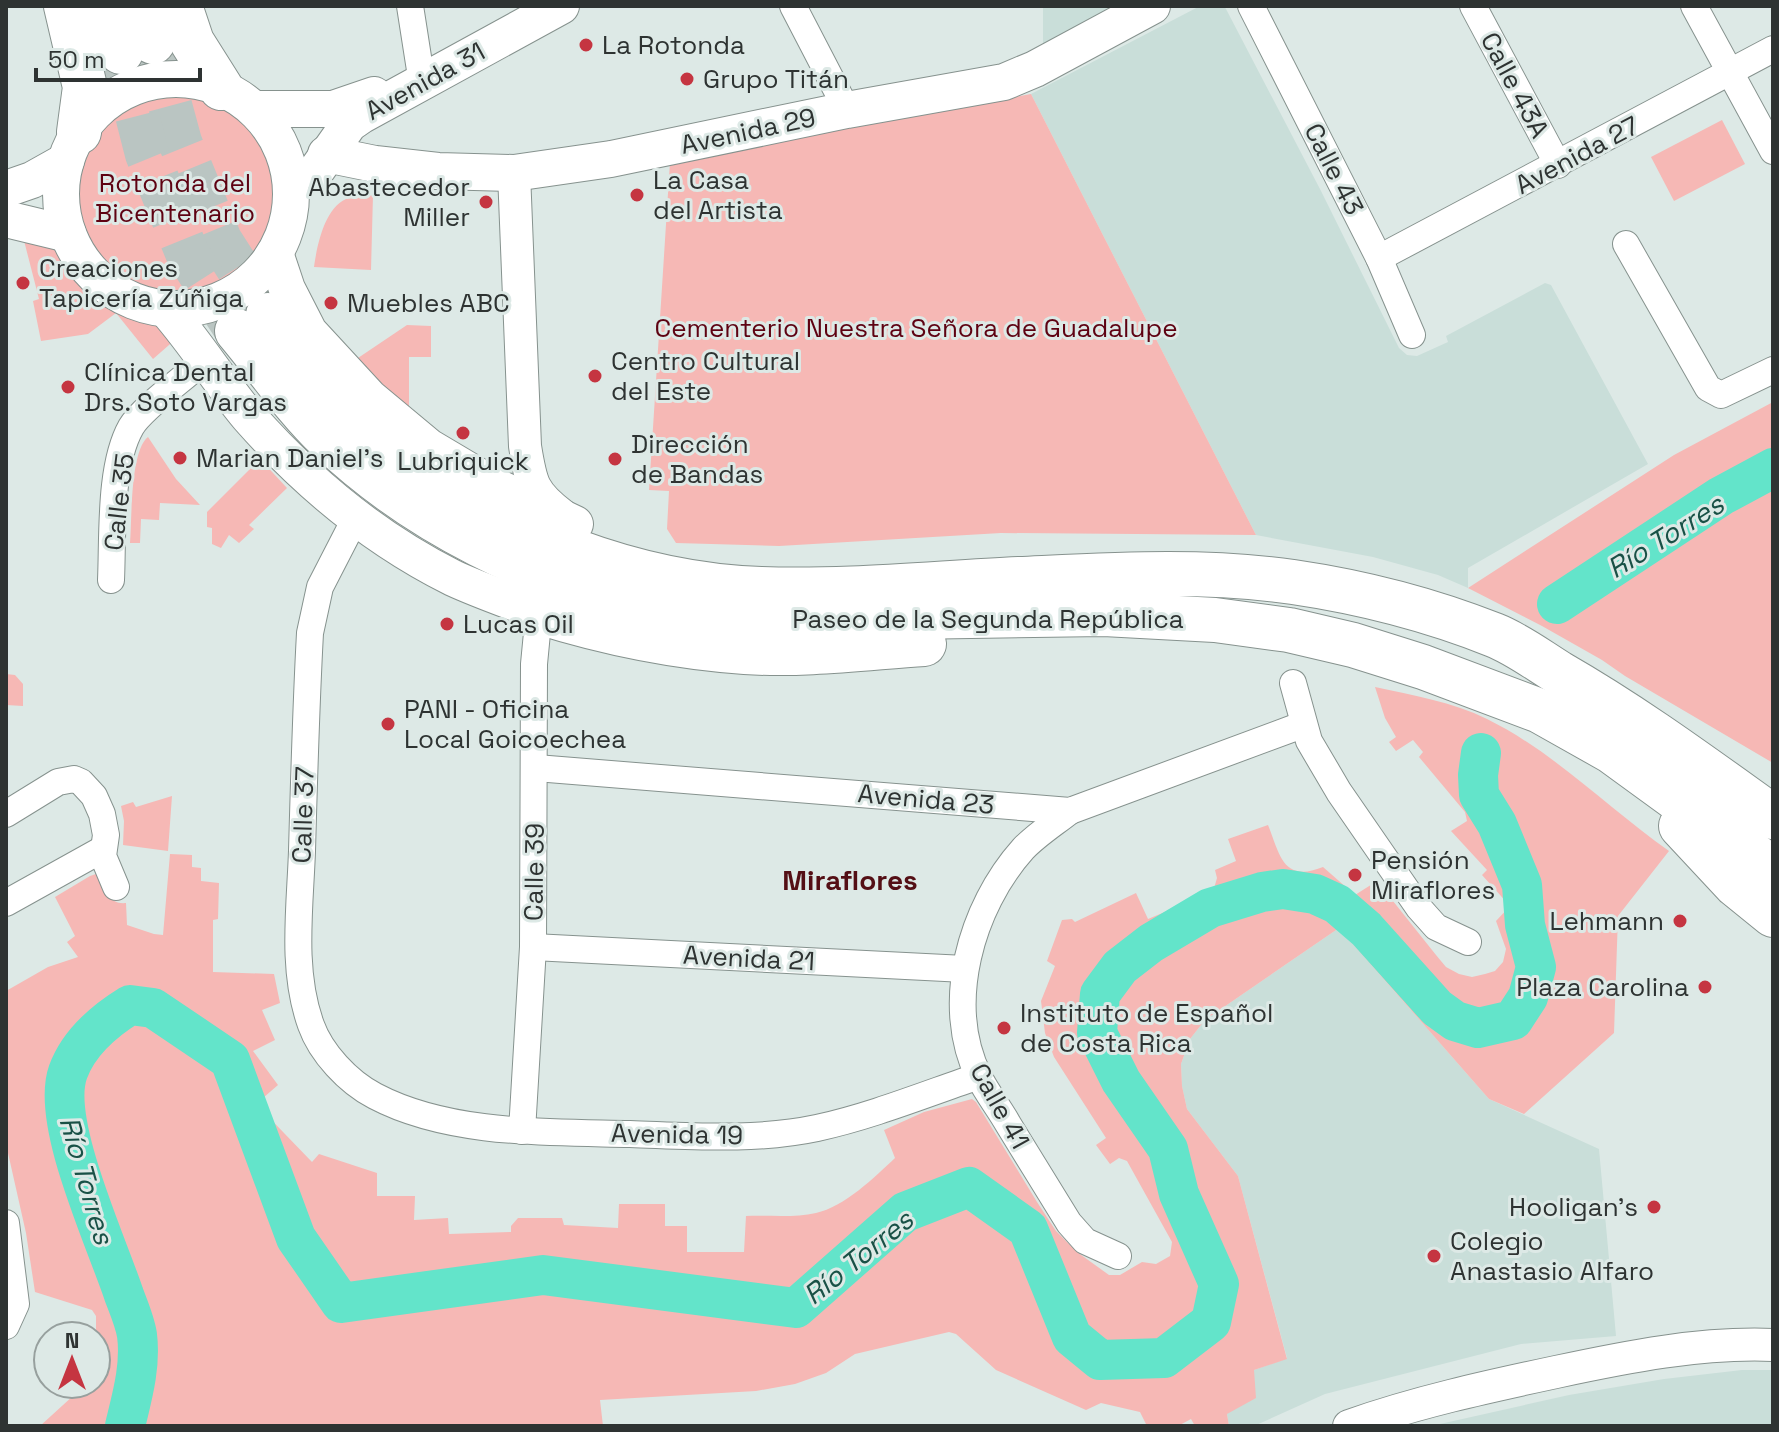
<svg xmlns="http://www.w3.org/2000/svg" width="1779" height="1432" viewBox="0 0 1779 1432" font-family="'Space Grotesk',sans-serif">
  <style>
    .built { fill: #c9ded9 }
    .green { fill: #f6b8b5 }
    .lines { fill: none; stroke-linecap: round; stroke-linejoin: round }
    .river { stroke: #63e4ca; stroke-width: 40 }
    .trunk-tunnel { stroke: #bac5c2; stroke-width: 44; stroke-dasharray: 44 22; stroke-linecap: butt }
    .minor-casing { stroke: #86928e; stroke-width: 28 }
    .tertiary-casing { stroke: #86928e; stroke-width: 34 }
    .secondary-casing { stroke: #86928e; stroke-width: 38 }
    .trunk-casing { stroke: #86928e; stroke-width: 46 }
    .minor { stroke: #fff; stroke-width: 26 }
    .tertiary { stroke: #fff; stroke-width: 32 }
    .secondary { stroke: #fff; stroke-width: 36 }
    .trunk { stroke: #fff; stroke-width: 44 }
    .poi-dot { fill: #c53541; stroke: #dde9e6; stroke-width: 3 }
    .labels { text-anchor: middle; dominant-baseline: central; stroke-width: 6; stroke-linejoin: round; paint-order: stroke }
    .poi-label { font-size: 26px; fill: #2e3332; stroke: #dde9e6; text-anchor: start }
    .street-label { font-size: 26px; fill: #2e3332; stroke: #dde9e6 }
    .park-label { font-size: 26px; fill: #5e0212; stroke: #dde9e6 }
    .water-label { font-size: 28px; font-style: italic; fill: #195146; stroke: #dde9e6 }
    .neighbourhood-label { font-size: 28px; font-weight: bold; fill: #540f15; stroke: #dde9e6 }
  </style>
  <rect width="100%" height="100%" fill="#dde9e6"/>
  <g class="built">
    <polygon points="1043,6 1118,6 1043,47"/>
    <polygon points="1200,6 1224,6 1226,9 1321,191 1399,348 1407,355 1417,356 1448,342 1446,336 1545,283 1551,285 1648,464 1468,568 1468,588 1438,575 1373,557 1256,535 1031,94"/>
    <polygon points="1339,928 1489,1099 1599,1149 1616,1336 1521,1344 1325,1394 1254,1426 1229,1426 1227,1414 1254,1370 1287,1358 1238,1176 1187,1109 1182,1086 1181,1064 1190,1039 1205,1020"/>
    <polygon points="1742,1370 1773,1370 1773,1426 1431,1426 1569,1395 1664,1379"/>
  </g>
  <g class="green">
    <polygon points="1031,94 1256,535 1001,533 779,546 676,543 667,529 669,491 649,490 670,162"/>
    <circle cx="175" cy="197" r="102"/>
    <polygon points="1722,120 1745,164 1674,201 1651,157"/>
    <path d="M365 195H373L371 270 314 267C317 246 324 209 346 199 351 196 358 196 365 195Z"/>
    <path d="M20 225 70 247C77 276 96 302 128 306 138 307 150 305 159 312 166 318 171 330 177 338L153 359 116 313 88 334 41 341 33 301 39 299Z"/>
    <polygon points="407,325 431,326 431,357 409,357 409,410 402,419 348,349 358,358"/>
    <polygon points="1773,402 1773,763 1625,676 1602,660 1542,626 1468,588 1674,455"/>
    <path d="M148 437 176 479 200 505 160 503 159 520 141 519 140 543H130C132 519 130 451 148 437Z"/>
    <polygon points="260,459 287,488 249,525 254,529 239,543 229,535 221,548 212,544 212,528 207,527 207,512"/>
    <polygon points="6,674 15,675 23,684 23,706 6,705"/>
    <path d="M1375 687C1412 695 1453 702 1487 719 1554 752 1608 808 1669 851L1618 916 1614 1033 1524 1114 1489 1099 1339 928 1205 1020 1190 1039 1181 1064 1182 1086 1187 1109 1238 1176 1287 1359 1254 1370 1256 1398 1227 1414 1229 1426H1195L1191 1419 1178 1426H1147L1140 1412 1101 1403 1086 1410 996 1370 956 1334 949 1332 855 1354 826 1373 795 1384 756 1391 600 1400 603 1426H40L74 1395 80 1384H96V1316L92 1310 35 1292 26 1233 6 1144V991L48 967 78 957 67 942 75 936 55 897 90 876 96 874C103 887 108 905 126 903L127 925 154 934 163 935 170 854 192 855V867L201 868V881L219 883 218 919 213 920V972L274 974 280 1003 262 1010 275 1040 253 1051 278 1085 256 1104 312 1162 319 1154 377 1173V1196H415L414 1220 448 1218 449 1234 511 1232V1226L518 1218H562L564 1225 618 1228 619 1204H665V1226H687V1252H744L746 1216C768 1215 795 1218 816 1213 844 1207 875 1177 895 1158L884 1130 924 1112 972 1099 976 1102 1037 1202 1056 1231 1077 1252 1109 1275H1120L1142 1262 1156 1264 1170 1256 1172 1242 1127 1161 1119 1158 1110 1164 1096 1145 1106 1138 1054 1057 1045 1033 1041 1001 1055 966 1047 961 1062 920 1072 919 1075 922 1136 893 1148 919 1213 892 1217 878 1215 870 1236 861 1228 839 1268 825C1280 855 1283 883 1323 867L1355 895 1377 881 1436 955 1446 967 1459 974 1472 977 1485 974 1495 971 1503 962 1506 949 1496 921 1510 906 1482 875 1487 870 1451 831 1467 821 1465 812 1419 757 1423 752 1413 740 1396 751 1389 742 1396 737 1385 718Z"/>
    <polygon points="172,796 168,851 123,845 124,821 121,806 133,802 136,807"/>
  </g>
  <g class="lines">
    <g class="river">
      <polyline points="1557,604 1721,496 1773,468"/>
      <path d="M125 1426C132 1397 141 1366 137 1335 135 1322 129 1308 124 1295 107 1243 50 1122 68 1072 79 1042 104 1021 130 1005L153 1008 230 1060 296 1238 341 1303 543 1275 796 1308 905 1212 969 1187 1028 1229 1072 1337 1100 1360 1164 1358 1211 1322 1219 1284 1179 1194 1168 1149 1121 1081 1097 1033 1100 994 1120 967 1151 943 1210 908 1262 892 1283 889 1315 894 1337 904 1366 929 1437 1008 1455 1021 1478 1028 1513 1020 1528 997 1536 967 1525 925 1522 885 1497 824 1479 795 1478 775 1481 753"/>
    </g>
    <g class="trunk-tunnel">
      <polyline points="153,42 180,142 220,240 268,315"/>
      <polyline points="121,52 147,154 188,255 237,331"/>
    </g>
    <defs>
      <g id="minor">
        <polyline points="410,6 420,70"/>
        <polyline points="793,6 847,110"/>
        <polyline points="1251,6 1379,258 1412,335"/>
        <polyline points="1473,6 1558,165"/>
        <polyline points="1694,6 1773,151"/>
        <polyline points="1626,244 1708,388 1721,395 1773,370"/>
        <polyline points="1379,258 1773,49"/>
        <path d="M355 519 320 587 310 633C306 706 304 778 302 851 300 908 291 970 311 1025 321 1053 348 1082 375 1096 449 1135 548 1132 630 1134 692 1136 756 1141 817 1128 872 1116 926 1094 979 1076"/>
        <path d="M111 580C113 536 109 466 131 427 142 408 186 377 204 360"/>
        <polyline points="1293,683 1309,741 1339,792 1419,908 1436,927 1468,942"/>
        <polyline points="536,768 1070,811 1302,725"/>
        <path d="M1070 811C1055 823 1036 835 1023 849 971 907 943 1004 979 1077 987 1093 999 1108 1008 1124 1028 1157 1049 1190 1069 1223L1085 1241 1118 1256"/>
        <polyline points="6,814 58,782 74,779 81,782 94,796 102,814 106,835 103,856 116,887"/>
        <polyline points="6,903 103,849"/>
        <polyline points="533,947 965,969"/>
        <polyline points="522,1131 533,947 534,664 539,612"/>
        <polyline points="6,1223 16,1304 6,1326"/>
      </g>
      <g id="tertiary">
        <path d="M514 173 525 446C531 483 532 492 562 515"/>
        <path d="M1349 1426C1417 1402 1486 1387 1556 1372 1626 1357 1701 1342 1773 1345"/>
      </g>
      <g id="secondary">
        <circle cx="176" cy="194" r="115"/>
        <polyline points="255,109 333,109 374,95"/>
        <polyline points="326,154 375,164 438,171 514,173 611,159 847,110 1004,82 1035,69 1152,6"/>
        <polyline points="316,171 349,124 362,115 561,6"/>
        <polyline points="6,189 32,180 66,161"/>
        <polyline points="6,219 68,234"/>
        <polyline points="275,253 287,289 309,332 369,397 429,447 493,485 575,524"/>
        <path d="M166 309C195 342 219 381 248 416 307 483 373 538 453 578 481 591 511 601 539 612"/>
      </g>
      <g id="trunk">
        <polyline points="66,6 85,87 79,132"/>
        <polyline points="108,6 121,52"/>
        <polyline points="144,6 153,42"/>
        <polyline points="180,6 192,42 221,88"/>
        <path d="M268 315C309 367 352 419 405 459 504 534 637 585 761 589 846 592 933 583 1019 579 1109 575 1203 569 1293 582 1361 592 1431 610 1494 635 1517 644 1538 660 1559 673 1634 716 1703 767 1773 817"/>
        <path d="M237 331C265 364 296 409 327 438 416 523 535 581 654 607 695 616 740 617 782 619L1104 614 1215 620 1289 630 1353 645 1423 667 1540 711 1611 751 1773 869"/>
        <path d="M539 612C606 633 674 647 745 652 804 656 865 648 924 644"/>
        <polyline points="1681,826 1736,885 1773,915"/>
      </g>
    </defs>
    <use href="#minor" class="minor-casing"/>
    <use href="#tertiary" class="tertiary-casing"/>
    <use href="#secondary" class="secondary-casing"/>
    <use href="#trunk" class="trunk-casing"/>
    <use href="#minor" class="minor"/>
    <use href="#tertiary" class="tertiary"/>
    <use href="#secondary" class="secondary"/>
    <use href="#trunk" class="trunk"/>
  </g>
  <g class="poi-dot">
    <circle cx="586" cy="45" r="8"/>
    <circle cx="687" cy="79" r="8"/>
    <circle cx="637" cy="195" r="8"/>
    <circle cx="486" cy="202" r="8"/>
    <circle cx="23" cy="283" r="8"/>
    <circle cx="331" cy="303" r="8"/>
    <circle cx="595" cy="376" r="8"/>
    <circle cx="68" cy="387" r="8"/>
    <circle cx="463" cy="433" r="8"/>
    <circle cx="180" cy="458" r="8"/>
    <circle cx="615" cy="459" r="8"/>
    <circle cx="447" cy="624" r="8"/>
    <circle cx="388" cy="724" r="8"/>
    <circle cx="1355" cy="875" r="8"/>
    <circle cx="1680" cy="921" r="8"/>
    <circle cx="1705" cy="987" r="8"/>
    <circle cx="1004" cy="1028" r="8"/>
    <circle cx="1654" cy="1207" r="8"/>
    <circle cx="1434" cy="1256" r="8"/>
  </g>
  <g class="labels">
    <g class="poi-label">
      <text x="602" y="45">La Rotonda</text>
      <text x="703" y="79">Grupo Titán</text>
      <text x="653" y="180">La Casa<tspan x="653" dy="30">del Artista</tspan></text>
      <text x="470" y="187" text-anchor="end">Abastecedor<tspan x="470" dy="30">Miller</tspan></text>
      <text x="39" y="268">Creaciones<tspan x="39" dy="30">Tapicería Zúñiga</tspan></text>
      <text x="347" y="303">Muebles ABC</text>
      <text x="611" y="361">Centro Cultural<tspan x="611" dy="30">del Este</tspan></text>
      <text x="84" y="372">Clínica Dental<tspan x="84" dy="30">Drs. Soto Vargas</tspan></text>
      <text x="631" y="444">Dirección<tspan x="631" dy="30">de Bandas</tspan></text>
      <text x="196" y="458">Marian Daniel's</text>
      <text x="463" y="461" text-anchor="middle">Lubriquick</text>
      <text x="463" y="624">Lucas Oil</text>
      <text x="404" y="709">PANI - Oficina<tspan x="404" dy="30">Local Goicoechea</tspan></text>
      <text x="1371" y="860">Pensión<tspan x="1371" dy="30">Miraflores</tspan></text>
      <text x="1664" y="921" text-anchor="end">Lehmann</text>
      <text x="1689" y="987" text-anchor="end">Plaza Carolina</text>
      <text x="1020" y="1013">Instituto de Español<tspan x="1020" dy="30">de Costa Rica</tspan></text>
      <text x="1638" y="1207" text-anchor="end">Hooligan's</text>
      <text x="1450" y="1241">Colegio<tspan x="1450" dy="30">Anastasio Alfaro</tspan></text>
    </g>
    <g class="street-label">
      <text transform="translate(425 81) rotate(-29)">Avenida 31</text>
      <text transform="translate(1515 85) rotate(62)">Calle 43A</text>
      <text transform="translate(748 131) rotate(-12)">Avenida 29</text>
      <text transform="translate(1577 155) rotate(-28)">Avenida 27</text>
      <text transform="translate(1334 169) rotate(63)">Calle 43</text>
      <text transform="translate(119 502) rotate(-83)">Calle 35</text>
      <text x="988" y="619">Paseo de la Segunda República</text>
      <text transform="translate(926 799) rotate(5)">Avenida 23</text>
      <text transform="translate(303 815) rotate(-88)">Calle 37</text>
      <text transform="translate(534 872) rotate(-89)">Calle 39</text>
      <text transform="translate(749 958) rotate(3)">Avenida 21</text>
      <text transform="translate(1000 1106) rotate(61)">Calle 41</text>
      <text transform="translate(677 1134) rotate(1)">Avenida 19</text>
    </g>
    <g class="park-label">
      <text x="175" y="183">Rotonda del<tspan x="175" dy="30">Bicentenario</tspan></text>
      <text x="916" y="328">Cementerio Nuestra Señora de Guadalupe</text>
    </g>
    <g class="water-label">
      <text transform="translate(1665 536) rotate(-32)">Río Torres</text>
      <text transform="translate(87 1180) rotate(74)">Río Torres</text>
      <text transform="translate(858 1257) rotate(-39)">Río Torres</text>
    </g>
    <g class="neighbourhood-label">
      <text x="850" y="880">Miraflores</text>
    </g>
  </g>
  <rect width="1779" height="1432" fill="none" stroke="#2e3332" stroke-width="16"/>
  <g transform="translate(72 1360)"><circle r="38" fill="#dde9e6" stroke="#97a09e" stroke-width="2"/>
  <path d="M0-6L14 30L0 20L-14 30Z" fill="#c53541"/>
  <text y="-12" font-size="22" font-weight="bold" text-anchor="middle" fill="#2e3332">N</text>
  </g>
  <path d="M36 68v12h164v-12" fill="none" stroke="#2e3332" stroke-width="4"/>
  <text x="48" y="68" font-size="24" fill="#2e3332" stroke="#dde9e6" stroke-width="6" paint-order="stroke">50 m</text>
</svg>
